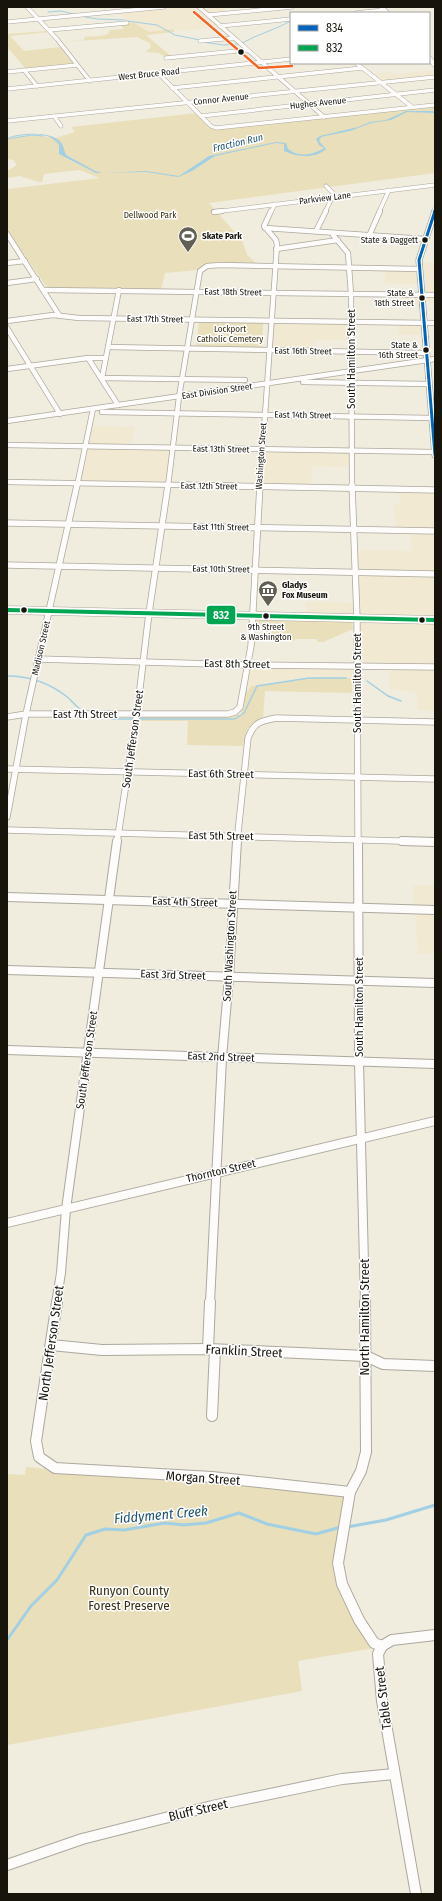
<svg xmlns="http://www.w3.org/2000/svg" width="442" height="1901" viewBox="0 0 442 1901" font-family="'Fira Sans Condensed',sans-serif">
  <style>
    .built { fill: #f1e9d1 }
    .green { fill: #eadfbb }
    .water { fill: #a1cfe4 }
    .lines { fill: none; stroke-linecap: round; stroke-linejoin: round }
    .stream-far2 { stroke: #a1cfe4; stroke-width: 1 }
    .stream-far1 { stroke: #a1cfe4; stroke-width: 1.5 }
    .stream { stroke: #a1cfe4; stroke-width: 3 }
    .minor-far4-casing { stroke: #aca89e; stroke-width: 4.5 }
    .minor-far3-casing { stroke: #aca89e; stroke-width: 6 }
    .minor-far2-casing { stroke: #aca89e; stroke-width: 7 }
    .minor-far1-casing { stroke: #aca89e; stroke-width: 10 }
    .minor-casing { stroke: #aca89e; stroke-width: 12 }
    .major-far2-casing { stroke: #aca89e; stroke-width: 5.5 }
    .major-far1-casing { stroke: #aca89e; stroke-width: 7 }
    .major-casing { stroke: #aca89e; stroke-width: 9 }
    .minor-far4 { stroke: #fdfcfa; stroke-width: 3.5 }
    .minor-far3 { stroke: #fdfcfa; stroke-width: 4.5 }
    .minor-far2 { stroke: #fdfcfa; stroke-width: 5.5 }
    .minor-far1 { stroke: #fdfcfa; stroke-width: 8 }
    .minor { stroke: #fdfcfa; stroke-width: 10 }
    .major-far2 { stroke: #fdfcfa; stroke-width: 4.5 }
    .major-far1 { stroke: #fdfcfa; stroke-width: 5.5 }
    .major { stroke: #fdfcfa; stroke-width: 8 }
    .bus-1-far1-casing { stroke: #fff; stroke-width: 4 }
    .bus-1-casing { stroke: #fff; stroke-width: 5 }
    .bus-2-casing { stroke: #fff; stroke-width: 6 }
    .bus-3-casing { stroke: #fff; stroke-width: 4 }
    .bus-1-far1 { stroke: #0065bd; stroke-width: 2.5 }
    .bus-1 { stroke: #0065bd; stroke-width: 3 }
    .bus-2 { stroke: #00a651; stroke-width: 4 }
    .bus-3 { stroke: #f26522; stroke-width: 2.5 }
    .bus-dot { fill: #16140b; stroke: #fff; stroke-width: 1.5 }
    .labels { text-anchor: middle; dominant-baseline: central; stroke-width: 3; stroke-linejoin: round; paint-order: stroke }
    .far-street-label { font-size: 9px; fill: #16140b; stroke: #fff }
    .far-park-label { font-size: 9px; fill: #383013; stroke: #fff }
    .far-poi-label { font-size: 9px; font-weight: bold; fill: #16140b; stroke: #fff; text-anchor: start }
    .far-bus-label { font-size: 9px; fill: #16140b; stroke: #fff; text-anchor: end }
    .far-water-label { font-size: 10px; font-style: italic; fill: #1e536d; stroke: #fff }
    .street-label { font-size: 11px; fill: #16140b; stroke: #fff }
    .near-street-label { font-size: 13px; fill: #16140b; stroke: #fff }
    .near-park-label { font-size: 13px; fill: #383013; stroke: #fff }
    .near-water-label { font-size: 14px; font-style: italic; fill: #1e536d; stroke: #fff }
    .line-badge { stroke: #fff; stroke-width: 1.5 }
    .badge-label { font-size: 11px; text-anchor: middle; font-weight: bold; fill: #fff }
  </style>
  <rect width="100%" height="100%" fill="#f0ecde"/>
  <g class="built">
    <polygon points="167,7 223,7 230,13 209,15 219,27 146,33 130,22 118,12"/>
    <polygon points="435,70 435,76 381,82 371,74 390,72 393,74"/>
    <polygon points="423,263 435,263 435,303 426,302"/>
    <polygon points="385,267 417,268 417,284 385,284"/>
    <polygon points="400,296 419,296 420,307 401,306"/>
    <polygon points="273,321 349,323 349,340 315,340 314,349 272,349"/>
    <polygon points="398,324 421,324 420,335 398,335"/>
    <polygon points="93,426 135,427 130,446 172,450 166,484 81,482"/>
    <polygon points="265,451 350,452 350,467 312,466 311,487 263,486"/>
    <polygon points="399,491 434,491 435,711 418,710 417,693 390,688 390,669 359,668 360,616 307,615 306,602 359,603 358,550 412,551 409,528 396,527 394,505 400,505"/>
    <polygon points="250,666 353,667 354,677 314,676 251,686 248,691 244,691"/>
    <polygon points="413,885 435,885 435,954 418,954"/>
  </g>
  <g class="green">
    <path d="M129 23H134L149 32 174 29V32L146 35 172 57 167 58 159 53 146 52 151 47 150 43 137 37 61 42 83 40 85 39 84 37C93 36 100 37 108 34L110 30 124 29 120 25Z"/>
    <polygon points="47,31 49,32 10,36 24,51 61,47 75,65 27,70 7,47 7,34"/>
    <polygon points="435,106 435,173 209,203 238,236 243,242 247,255 258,265 205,265 198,270 165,273 161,290 48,289 7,230 7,189 100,178 79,170 44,174 42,182 39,182 20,176 7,178 7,171 17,165 13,160 7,159 7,138 33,135 55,138 75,132 71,127 197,113 211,127"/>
    <polygon points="199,322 263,323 262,347 196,346"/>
    <path d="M255 618 352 620 353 629 323 642H317V639H295L294 641C280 641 269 629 255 629Z"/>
    <path d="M320 677 352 678V693L265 691 263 717C249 723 245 732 243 746L187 745 188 721H139L140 715H241L244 691H248L251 686Z"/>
    <polygon points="26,1467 109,1475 210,1479 345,1495 337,1579 352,1616 374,1648 298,1661 302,1691 7,1745 7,1474 25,1475"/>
  </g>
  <path class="water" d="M406 111H433L435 113 407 112 391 120 371 123 350 131 325 136 321 137 319 141 326 149C315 159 297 157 284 151V144L276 143 215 156 192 171 178 177 146 172 96 173 59 154V143C46 130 23 135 7 138 19 133 54 130 62 144 64 147 64 151 66 155L95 171 102 173 146 171 179 176 209 156 276 142 286 143 288 149C299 158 313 155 324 148L319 145 316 139 320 136 358 127 370 122 386 120Z"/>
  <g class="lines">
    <g class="stream-far2">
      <polyline points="48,12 61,11 77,15"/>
      <polyline points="80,16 97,19 125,20"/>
      <polyline points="127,21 157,25 175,35 200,40"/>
      <polyline points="203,42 223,45 238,44"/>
      <path d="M242 43C258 34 275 30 291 21"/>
      <polyline points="7,139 32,135 43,136"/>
      <polyline points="53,139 60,145"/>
    </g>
    <g class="stream-far1">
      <path d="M7 676C28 676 49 683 66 696 73 701 76 708 85 712"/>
      <polyline points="367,681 388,696 401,701"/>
      <polyline points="111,719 235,719 244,713 257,686 309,678 346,678"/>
    </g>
    <g class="stream">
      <polyline points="347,1527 386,1520 435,1505"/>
      <polyline points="7,1640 31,1606 57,1580 86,1535 105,1529 124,1530 165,1523 184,1525 206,1523 239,1513 267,1524 316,1534 341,1527"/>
    </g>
    <defs>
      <g id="minor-far4">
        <polyline points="27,7 57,39 90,81"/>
        <polyline points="199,7 324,117"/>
        <polyline points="356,13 384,10"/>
        <polyline points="208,15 292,7"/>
        <polyline points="7,22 164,7"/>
        <polyline points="220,26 291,19"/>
        <polyline points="49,30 127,23"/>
        <polyline points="200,41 234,38"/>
        <polyline points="166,58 247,50"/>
        <polyline points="356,63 412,107"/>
        <polyline points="24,70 37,86"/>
        <polyline points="7,72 77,65"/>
        <polyline points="158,73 211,126 216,128 435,105"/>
        <polyline points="172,88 362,68"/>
        <polyline points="7,89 291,59"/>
        <polyline points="54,116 61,126"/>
        <polyline points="201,116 435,90"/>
        <polyline points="7,121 435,77"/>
        <polyline points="214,212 435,185"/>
        <polyline points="271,212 275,204"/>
        <polyline points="325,212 334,194 326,186"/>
        <polyline points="379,212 389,190"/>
      </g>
      <g id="minor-far3">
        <polyline points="214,212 222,211"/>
        <polyline points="265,228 425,239"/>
        <polyline points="316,231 326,211"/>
        <polyline points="334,233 333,235 348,253 351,294 352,486"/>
        <polyline points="7,234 59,315"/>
        <polyline points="369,236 380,211"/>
        <polyline points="276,249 338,240"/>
        <polyline points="7,263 25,261"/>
        <polyline points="7,283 37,279"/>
        <polyline points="44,290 435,295"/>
        <polyline points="119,290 102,378 245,380"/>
        <polyline points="7,321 53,315 79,318 435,323"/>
        <polyline points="7,328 60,414"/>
        <polyline points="108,347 426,353"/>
        <polyline points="88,358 118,405"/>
        <polyline points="7,369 88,358 106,358"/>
        <polyline points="303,382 429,384"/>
        <polyline points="102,412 432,418"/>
        <polyline points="7,421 435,359"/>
        <polyline points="7,445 435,452"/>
        <polyline points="7,482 240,486"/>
        <polyline points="77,486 93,409"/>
        <polyline points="168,486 179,397 200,271 207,266 220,265 419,269"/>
        <polyline points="260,486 277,245 276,240 264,226 271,211"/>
      </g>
      <g id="minor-far2">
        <polyline points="187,485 435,490"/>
        <polyline points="352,485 357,618 358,842"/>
        <polyline points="7,523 435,531"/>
        <polyline points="7,565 435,574"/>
        <polyline points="38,659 248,665 435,667"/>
        <polyline points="7,717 26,714 228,714 235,712 240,707 251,646 260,485"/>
        <polyline points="7,769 435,779"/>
        <polyline points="7,817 26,714 77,485"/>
        <polyline points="7,830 435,842"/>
        <polyline points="117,842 137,713 149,613 168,485"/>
        <path d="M237 842 248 738C254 722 261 721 276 718L435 722"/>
      </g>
      <g id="minor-far1">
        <polyline points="358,841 359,1062 365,1303"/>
        <polyline points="402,841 435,842"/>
        <polyline points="7,897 435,910"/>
        <polyline points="7,970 435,983"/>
        <polyline points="7,1050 435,1064"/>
        <polyline points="7,1223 435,1121"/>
        <polyline points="56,1303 61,1273 66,1209 117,841"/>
        <polyline points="210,1303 222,1058 229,977 237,841"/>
      </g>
      <g id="minor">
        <polyline points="57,1302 36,1441 39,1457 55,1468 212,1477 350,1492"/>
        <polyline points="365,1302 366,1452 361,1471 350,1492 338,1563 342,1584 359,1620 374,1643 382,1646"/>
        <polyline points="51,1345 102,1350 208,1349 366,1356 383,1364 435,1366"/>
        <polyline points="208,1349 210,1302"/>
        <polyline points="212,1416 215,1350"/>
        <polyline points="382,1646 378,1654 382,1701 416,1894"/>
        <polyline points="382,1646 392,1640 435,1635"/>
        <polyline points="7,1865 82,1839 212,1806 342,1779 394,1774"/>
      </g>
      <g id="major-far2">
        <polyline points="381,7 387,13"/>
        <polyline points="429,58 435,65"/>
        <polyline points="434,212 435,210"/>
      </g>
      <polyline id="major-far1" points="435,211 419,260 435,455"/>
      <polyline id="major" points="7,610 435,620"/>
    </defs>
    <use href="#minor-far4" class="minor-far4-casing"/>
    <use href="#minor-far3" class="minor-far3-casing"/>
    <use href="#minor-far2" class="minor-far2-casing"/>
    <use href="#minor-far1" class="minor-far1-casing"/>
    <use href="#minor" class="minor-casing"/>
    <use href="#major-far2" class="major-far2-casing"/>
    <use href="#major-far1" class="major-far1-casing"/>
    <use href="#major" class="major-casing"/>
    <use href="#minor-far4" class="minor-far4"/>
    <use href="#minor-far3" class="minor-far3"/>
    <use href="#minor-far2" class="minor-far2"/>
    <use href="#minor-far1" class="minor-far1"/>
    <use href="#minor" class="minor"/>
    <use href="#major-far2" class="major-far2"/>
    <use href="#major-far1" class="major-far1"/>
    <use href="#major" class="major"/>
    <defs>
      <polyline id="bus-1-far1" points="434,212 435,210"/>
      <polyline id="bus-1" points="435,211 419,260 435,455"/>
      <polyline id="bus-2" points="7,610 435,620"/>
      <polyline id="bus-3" points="194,12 259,68 292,66"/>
    </defs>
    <use href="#bus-1-far1" class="bus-1-far1-casing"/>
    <use href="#bus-1" class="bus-1-casing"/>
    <use href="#bus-2" class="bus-2-casing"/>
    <use href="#bus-3" class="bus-3-casing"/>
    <use href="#bus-1-far1" class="bus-1-far1"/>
    <use href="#bus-1" class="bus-1"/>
    <use href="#bus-2" class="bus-2"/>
    <use href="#bus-3" class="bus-3"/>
  </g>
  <defs>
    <symbol id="stadium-pin" viewBox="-11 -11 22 30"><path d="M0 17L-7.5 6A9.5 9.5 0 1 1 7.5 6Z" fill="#626055" stroke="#fff"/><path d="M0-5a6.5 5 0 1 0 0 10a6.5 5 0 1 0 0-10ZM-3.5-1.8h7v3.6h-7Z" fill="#fff"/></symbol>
    <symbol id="museum-pin" viewBox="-11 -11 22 30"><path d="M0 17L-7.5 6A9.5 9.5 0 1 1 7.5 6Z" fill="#626055" stroke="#fff"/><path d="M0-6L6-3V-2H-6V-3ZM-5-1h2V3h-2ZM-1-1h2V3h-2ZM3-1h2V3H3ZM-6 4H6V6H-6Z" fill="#fff"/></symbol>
  </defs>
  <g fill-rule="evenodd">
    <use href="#stadium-pin" x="177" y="225" width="22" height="30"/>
    <use href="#museum-pin" x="257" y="579" width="22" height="30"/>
  </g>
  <g class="bus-dot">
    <circle cx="241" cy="52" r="3.5"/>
    <circle cx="425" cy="240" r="3.5"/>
    <circle cx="422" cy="298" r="3.5"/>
    <circle cx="426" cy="350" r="3.5"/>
    <circle cx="24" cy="610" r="3.5"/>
    <circle cx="266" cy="616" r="3.5"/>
    <circle cx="422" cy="620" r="3.5"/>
  </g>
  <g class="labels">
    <g class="far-street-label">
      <text transform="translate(149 74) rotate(-6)">West Bruce Road</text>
      <text transform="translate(221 99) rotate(-6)">Connor Avenue</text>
      <text transform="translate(318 103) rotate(-6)">Hughes Avenue</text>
      <text transform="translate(325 198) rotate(-7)">Parkview Lane</text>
      <text transform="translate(233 292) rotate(1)">East 18th Street</text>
      <text transform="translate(155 319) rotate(1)">East 17th Street</text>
      <text transform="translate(303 351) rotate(1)">East 16th Street</text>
      <text transform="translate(217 391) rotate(-8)">East Division Street</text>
      <text transform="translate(303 415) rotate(1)">East 14th Street</text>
      <text transform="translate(221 449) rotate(1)">East 13th Street</text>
      <text transform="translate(261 456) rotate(-86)">Washington Street</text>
      <text transform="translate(209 486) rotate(1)">East 12th Street</text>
      <text transform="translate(221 527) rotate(1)">East 11th Street</text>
      <text transform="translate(221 569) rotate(1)">East 10th Street</text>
      <text transform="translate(41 648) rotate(-77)">Madison Street</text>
    </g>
    <g class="far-park-label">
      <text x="150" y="215">Dellwood Park</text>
      <text x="230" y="329">Lockport<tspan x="230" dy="10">Catholic Cemetery</tspan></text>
    </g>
    <g class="far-poi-label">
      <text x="202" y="236">Skate Park</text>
      <text x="282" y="585">Gladys<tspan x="282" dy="10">Fox Museum</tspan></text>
    </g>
    <g class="far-bus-label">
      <text x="418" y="240">State &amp; Daggett</text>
      <text x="414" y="293">State &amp;<tspan x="414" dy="10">18th Street</tspan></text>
      <text x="418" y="345">State &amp;<tspan x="418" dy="10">16th Street</tspan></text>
      <text x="266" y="627" text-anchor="middle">9th Street<tspan x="266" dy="10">&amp; Washington</tspan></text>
    </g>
    <g class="far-water-label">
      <text transform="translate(238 143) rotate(-13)">Fraction Run</text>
    </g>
    <g class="street-label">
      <text transform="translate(351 359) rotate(-90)">South Hamilton Street</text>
      <text transform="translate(237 664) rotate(1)">East 8th Street</text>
      <text transform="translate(357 683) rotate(-90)">South Hamilton Street</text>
      <text x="85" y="714">East 7th Street</text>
      <text transform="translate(133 739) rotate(-82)">South Jefferson Street</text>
      <text transform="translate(221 774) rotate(1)">East 6th Street</text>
      <text transform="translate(221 836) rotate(1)">East 5th Street</text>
      <text transform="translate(185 902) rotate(2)">East 4th Street</text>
      <text transform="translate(230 946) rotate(-87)">South Washington Street</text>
      <text transform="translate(173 975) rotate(2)">East 3rd Street</text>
      <text transform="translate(359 1007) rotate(-90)">South Hamilton Street</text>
      <text transform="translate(221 1057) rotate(2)">East 2nd Street</text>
      <text transform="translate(87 1060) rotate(-82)">South Jefferson Street</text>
      <text transform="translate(221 1171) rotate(-13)">Thornton Street</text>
    </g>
    <g class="near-street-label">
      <text transform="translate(364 1317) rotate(-90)">North Hamilton Street</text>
      <text transform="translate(51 1343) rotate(-82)">North Jefferson Street</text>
      <text transform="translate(244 1351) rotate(3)">Franklin Street</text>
      <text transform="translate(203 1478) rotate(4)">Morgan Street</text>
      <text transform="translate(383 1698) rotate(-97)">Table Street</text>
      <text transform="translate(198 1810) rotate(-13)">Bluff Street</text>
    </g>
    <g class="near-park-label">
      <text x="129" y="1590">Runyon County<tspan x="129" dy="15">Forest Preserve</tspan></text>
    </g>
    <g class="near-water-label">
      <text transform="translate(161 1515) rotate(-5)">Fiddyment Creek</text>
    </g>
  </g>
  <rect class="line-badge" x="206" y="605" width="30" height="20" rx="4" fill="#00a651"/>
  <g class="badge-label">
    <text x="221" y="619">832</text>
  </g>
  <rect width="442" height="1901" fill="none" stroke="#16140b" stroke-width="16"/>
  <rect x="290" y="12" width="140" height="52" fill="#ffffff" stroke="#a2a19d"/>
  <rect x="298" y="25" width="20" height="6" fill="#0065bd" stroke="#a2a19d"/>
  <text x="326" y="32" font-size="12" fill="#16140b">834</text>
  <rect x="298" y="45" width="20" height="6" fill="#00a651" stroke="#a2a19d"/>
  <text x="326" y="52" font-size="12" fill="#16140b">832</text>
</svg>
